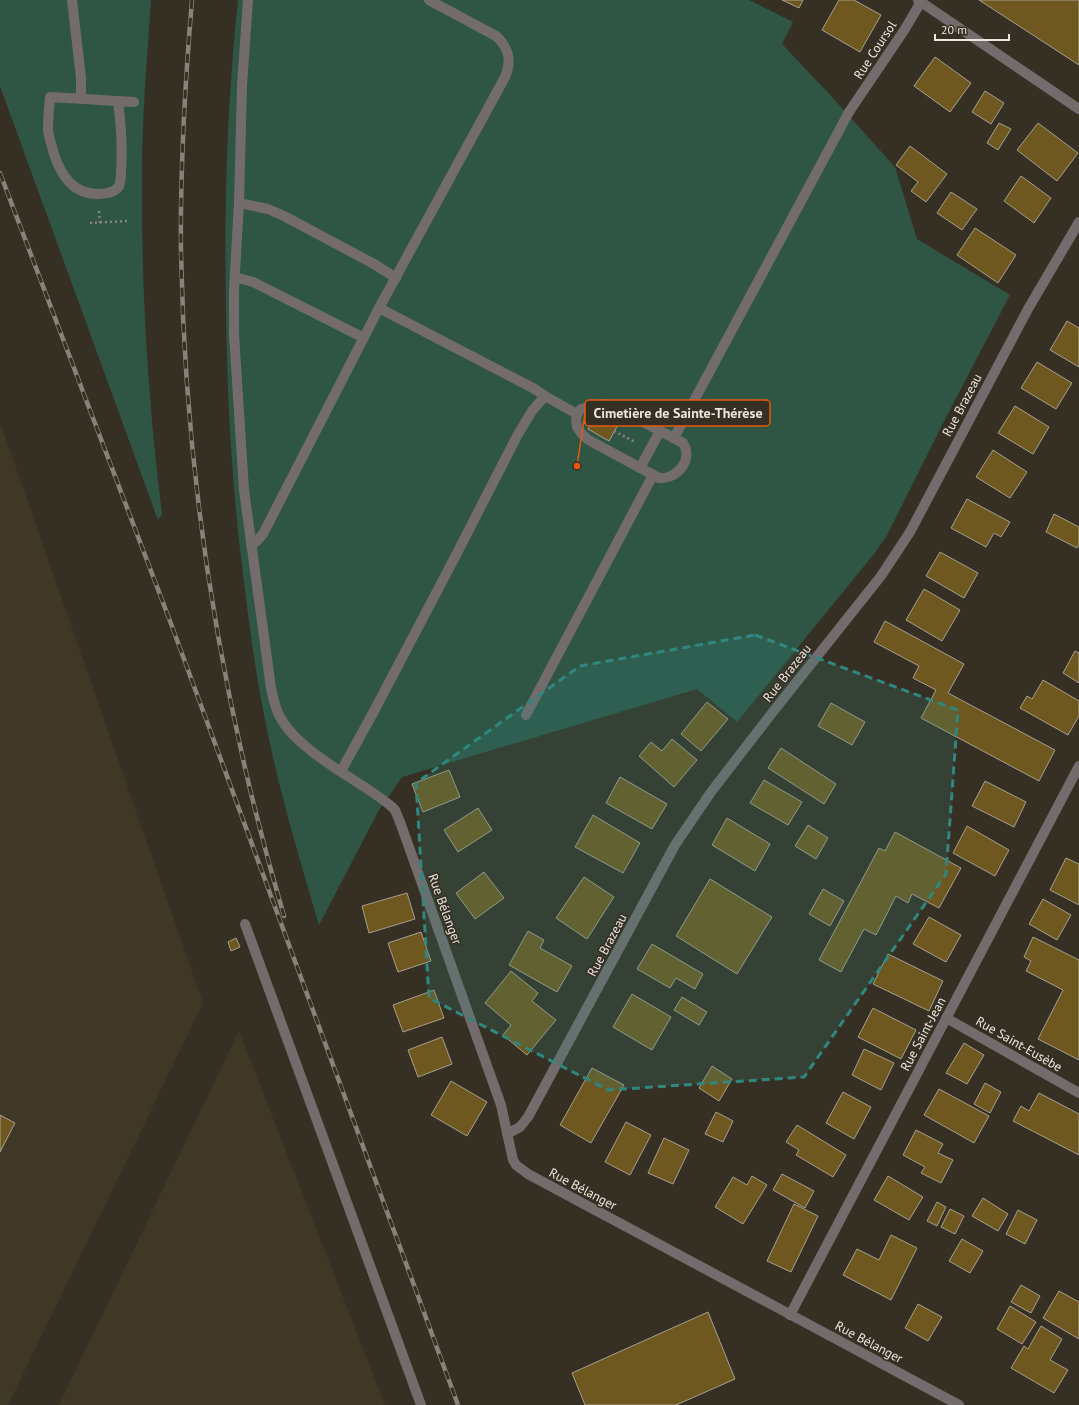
<svg xmlns="http://www.w3.org/2000/svg" width="1079" height="1405" viewBox="0 0 1079 1405" font-family="'PT Sans',sans-serif">
  <style>
    .built { fill: #403826 }
    .green { fill: #2f5645 }
    .building { fill: #6e581f; stroke: #a6a091 }
    .lines { fill: none; stroke-linecap: round; stroke-linejoin: round }
    .path { stroke: #89847a; stroke-width: 2.5; stroke-dasharray: 2 3; stroke-linecap: butt }
    .lane { stroke: #746c6c; stroke-width: 10 }
    .street { stroke: #746c6c; stroke-width: 10 }
    .rail-casing { stroke: #888379; stroke-width: 4.5 }
    .rail { stroke: #363024; stroke-width: 3; stroke-dasharray: 9; stroke-linecap: butt }
    .marked { fill: #30877f; fill-opacity: 0.2; stroke: #30877f; stroke-width: 3; stroke-dasharray: 8 5; stroke-linejoin: round }
    .labels { text-anchor: middle; dominant-baseline: central; stroke-width: 3.5; stroke-linejoin: round; paint-order: stroke }
    .street-label { font-size: 13px; fill: #ebe8e0; stroke: #363024 }
    .leader { fill: none; stroke: #e8590c; stroke-width: 1.5 }
    .callout-dot { fill: #e8590c; stroke: #363024; stroke-width: 1.5 }
    .callout { fill: #363024; stroke: #e8590c; stroke-width: 1.5 }
    .callout-label { font-size: 14px; text-anchor: middle; font-weight: bold; fill: #ebe8e0 }
  </style>
  <rect width="100%" height="100%" fill="#363024"/>
  <g class="built">
    <polygon points="0,422 203,1003 8,1405 0,1405"/>
    <polygon points="239,1031 385,1405 59,1405"/>
  </g>
  <g class="green">
    <path d="M0 0H151C147 58 142 117 142 175 141 288 148 402 162 514L158 520 0 86Z"/>
    <path d="M238 0H749L793 22 782 44 831 96 895 167 917 239 1010 295 943 423 886 537 874 554 737 722 697 689 402 777 379 810 319 925C302 867 284 808 271 748 256 683 248 616 240 549 231 469 227 390 226 310 224 206 227 103 238 0Z"/>
  </g>
  <g class="building">
    <polygon points="782,0 803,0 799,8"/>
    <polygon points="839,0 854,0 881,15 860,52 822,30"/>
    <polygon points="979,0 1079,0 1079,65"/>
    <polygon points="935,57 971,83 950,112 914,86"/>
    <polygon points="985,91 1004,103 991,124 972,112"/>
    <polygon points="999,123 1011,129 998,150 987,143"/>
    <polygon points="1038,123 1078,153 1057,181 1017,150"/>
    <polygon points="910,146 947,174 926,202 911,191 918,182 896,165"/>
    <polygon points="1021,176 1051,198 1034,223 1004,201"/>
    <polygon points="951,192 977,209 962,230 937,213"/>
    <polygon points="975,228 1016,255 998,283 957,255"/>
    <polygon points="1067,321 1079,328 1079,367 1050,350"/>
    <polygon points="1037,362 1072,383 1056,409 1021,388"/>
    <polygon points="1015,406 1049,427 1033,454 998,433"/>
    <polygon points="598,409 620,421 609,441 588,429 590,426 584,423 592,410 596,413"/>
    <polygon points="993,450 1027,472 1010,498 976,477"/>
    <polygon points="967,499 1010,522 1001,537 994,533 986,547 951,528"/>
    <polygon points="1054,514 1079,527 1079,545 1077,548 1046,532"/>
    <polygon points="940,552 978,573 964,598 926,576"/>
    <polygon points="924,589 960,610 942,641 906,620"/>
    <polygon points="885,621 964,664 948,693 1055,750 1039,781 921,718 936,690 913,678 919,666 874,642"/>
    <polygon points="1075,651 1079,653 1079,683 1063,673"/>
    <polygon points="1043,680 1079,701 1079,716 1068,735 1020,708 1027,696 1032,699"/>
    <polygon points="707,702 728,719 701,751 681,734"/>
    <polygon points="831,703 865,722 852,745 818,726"/>
    <polygon points="672,739 697,760 674,787 639,756 651,742 662,751"/>
    <polygon points="781,748 836,784 824,804 768,768"/>
    <polygon points="449,770 460,797 423,812 412,784"/>
    <polygon points="620,777 667,804 652,829 606,803"/>
    <polygon points="764,780 802,802 788,825 750,803"/>
    <polygon points="985,781 1026,802 1014,827 972,806"/>
    <polygon points="478,808 492,830 458,852 444,830"/>
    <polygon points="593,815 640,843 623,873 575,847"/>
    <polygon points="727,818 770,844 755,871 712,845"/>
    <polygon points="808,825 828,838 816,859 795,846"/>
    <polygon points="967,826 1009,850 995,876 953,853"/>
    <polygon points="895,832 961,868 939,908 912,894 908,903 896,896 876,935 864,929 841,972 819,960 879,848 885,851"/>
    <polygon points="1066,858 1079,864 1079,905 1050,890"/>
    <polygon points="484,872 504,898 475,919 456,893"/>
    <polygon points="584,877 614,897 587,939 556,918"/>
    <polygon points="710,879 772,917 737,974 676,936"/>
    <polygon points="823,889 844,901 830,926 809,914"/>
    <polygon points="407,893 415,919 369,933 362,906"/>
    <polygon points="1043,899 1071,915 1057,940 1029,924"/>
    <polygon points="929,917 961,935 946,962 913,944"/>
    <polygon points="528,931 544,940 540,948 572,966 557,992 509,965"/>
    <polygon points="421,932 431,961 398,972 388,943"/>
    <polygon points="1033,937 1079,960 1079,1060 1038,1039 1063,990 1026,971 1031,961 1024,957"/>
    <polygon points="236,938 240,947 231,951 228,942"/>
    <polygon points="652,944 703,974 695,989 676,978 670,988 637,969"/>
    <polygon points="888,954 943,981 929,1011 873,984"/>
    <polygon points="511,971 538,993 532,1001 556,1020 527,1055 503,1035 511,1025 485,1003"/>
    <polygon points="434,990 444,1018 403,1032 393,1005"/>
    <polygon points="632,994 671,1017 652,1050 613,1027"/>
    <polygon points="682,997 707,1012 699,1025 674,1010"/>
    <polygon points="873,1008 916,1030 901,1059 858,1037"/>
    <polygon points="442,1037 452,1064 418,1077 408,1050"/>
    <polygon points="964,1043 984,1055 967,1084 946,1073"/>
    <polygon points="864,1049 894,1063 881,1090 852,1075"/>
    <polygon points="712,1066 732,1079 719,1101 699,1088"/>
    <polygon points="592,1068 624,1085 591,1143 560,1125"/>
    <polygon points="451,1081 487,1102 467,1136 431,1115"/>
    <polygon points="985,1083 1001,1092 990,1113 974,1104"/>
    <polygon points="939,1089 989,1116 974,1143 924,1115"/>
    <polygon points="843,1092 871,1107 854,1139 826,1123"/>
    <polygon points="1039,1093 1079,1114 1079,1155 1013,1121 1021,1106 1029,1111"/>
    <polygon points="716,1112 733,1121 723,1142 705,1134"/>
    <polygon points="0,1115 15,1123 0,1152"/>
    <polygon points="626,1122 651,1135 630,1175 605,1162"/>
    <polygon points="797,1125 846,1155 833,1177 796,1155 799,1150 786,1142"/>
    <polygon points="916,1130 943,1144 938,1153 953,1160 941,1183 921,1173 925,1167 903,1155"/>
    <polygon points="664,1138 689,1150 673,1184 648,1173"/>
    <polygon points="782,1174 814,1191 805,1208 773,1190"/>
    <polygon points="752,1176 767,1185 743,1224 715,1207 733,1177 747,1185"/>
    <polygon points="888,1176 923,1197 909,1220 874,1200"/>
    <polygon points="983,1198 1008,1214 998,1231 972,1216"/>
    <polygon points="937,1202 946,1207 937,1226 927,1221"/>
    <polygon points="794,1204 818,1216 791,1272 767,1261"/>
    <polygon points="950,1209 964,1216 955,1234 941,1227"/>
    <polygon points="1018,1210 1037,1220 1025,1244 1006,1234"/>
    <polygon points="891,1235 917,1248 891,1300 843,1275 857,1249 879,1260"/>
    <polygon points="962,1239 983,1251 970,1273 949,1261"/>
    <polygon points="1021,1285 1040,1296 1031,1313 1011,1302"/>
    <polygon points="1059,1291 1079,1302 1079,1339 1043,1318"/>
    <polygon points="918,1304 942,1317 928,1341 905,1328"/>
    <polygon points="1010,1306 1036,1322 1022,1344 997,1329"/>
    <polygon points="708,1312 735,1379 676,1405 585,1405 572,1373"/>
    <polygon points="1041,1326 1062,1339 1050,1360 1068,1370 1054,1393 1011,1368 1024,1346 1028,1349"/>
  </g>
  <g class="lines">
    <g class="path">
      <polyline points="99,211 100,223"/>
      <polyline points="90,223 127,221"/>
      <polyline points="614,431 635,442"/>
    </g>
    <g class="lane">
      <polyline points="72,0 81,78 81,99"/>
      <path d="M248 0 242 86 239 203 234 290V334L244 490 271 688C273 698 275 708 280 717 299 753 360 780 391 806L395 810 400 822"/>
      <path d="M429 0 496 36C509 48 512 61 505 77L379 308 533 388 545 396 577 414"/>
      <path d="M118 101C121 125 123 147 121 171 121 176 121 181 119 186 115 193 105 194 97 194 72 193 61 175 54 154 52 146 49 138 48 130 48 119 49 108 50 97L134 102"/>
      <polyline points="239,203 268,209 284,216 374,264 396,278"/>
      <polyline points="235,277 253,282 364,338"/>
      <path d="M601 404H608L615 407 683 443C694 460 676 480 659 478L596 444 587 439 581 433 577 427 576 419 577 414 581 409Z"/>
      <polyline points="674,438 849,112"/>
      <polyline points="640,468 660,431"/>
      <polyline points="251,545 256,542 263,534 379,308"/>
      <polyline points="526,715 653,475"/>
      <polyline points="341,771 373,713 455,557 517,436 532,411 545,396"/>
      <polyline points="245,924 421,1405"/>
    </g>
    <g class="street">
      <polyline points="918,0 1079,109"/>
      <polyline points="849,112 905,29 922,0"/>
      <polyline points="400,822 501,1105 513,1160 516,1165 528,1174 959,1405"/>
      <polyline points="946,1018 1079,1093"/>
      <polyline points="507,1134 520,1127 528,1117 675,845 711,792 772,713 881,576 910,532 1028,309 1079,222"/>
      <polyline points="790,1315 1079,766"/>
    </g>
    <defs>
      <g id="rail">
        <path d="M192 0C185 83 180 167 181 251 185 476 220 699 284 916"/>
        <polyline points="0,173 170,621 458,1405"/>
      </g>
    </defs>
    <use href="#rail" class="rail-casing"/>
    <use href="#rail" class="rail"/>
  </g>
  <path class="marked" d="M755 635 958 710 946 874 804 1077 608 1090 429 998 416 783 580 666Z"/>
  <g class="labels">
    <g class="street-label">
      <text transform="translate(875 50) rotate(-57)">Rue Coursol</text>
      <text transform="translate(962 405) rotate(-62)">Rue Brazeau</text>
      <text transform="translate(787 673) rotate(-52)">Rue Brazeau</text>
      <text transform="translate(445 909) rotate(70)">Rue Bélanger</text>
      <text transform="translate(607 945) rotate(-62)">Rue Brazeau</text>
      <text transform="translate(923 1034) rotate(-62)">Rue Saint-Jean</text>
      <text transform="translate(1019 1044) rotate(30)">Rue Saint-Eusèbe</text>
      <text transform="translate(583 1189) rotate(28)">Rue Bélanger</text>
      <text transform="translate(869 1342) rotate(28)">Rue Bélanger</text>
    </g>
  </g>
  <path class="leader" d="M577 466L585 413"/>
  <circle class="callout-dot" cx="577" cy="466" r="4"/>
  <rect class="callout" x="585" y="400" width="185" height="26" rx="4"/>
  <g class="callout-label">
    <text x="678" y="418">Cimetière de Sainte-Thérèse</text>
  </g>
  <path d="M935 34v6h74v-6" fill="none" stroke="#ebe8e0" stroke-width="2"/>
  <text x="941" y="34" font-size="12" fill="#ebe8e0" stroke="#363024" stroke-width="3" paint-order="stroke">20 m</text>
</svg>
